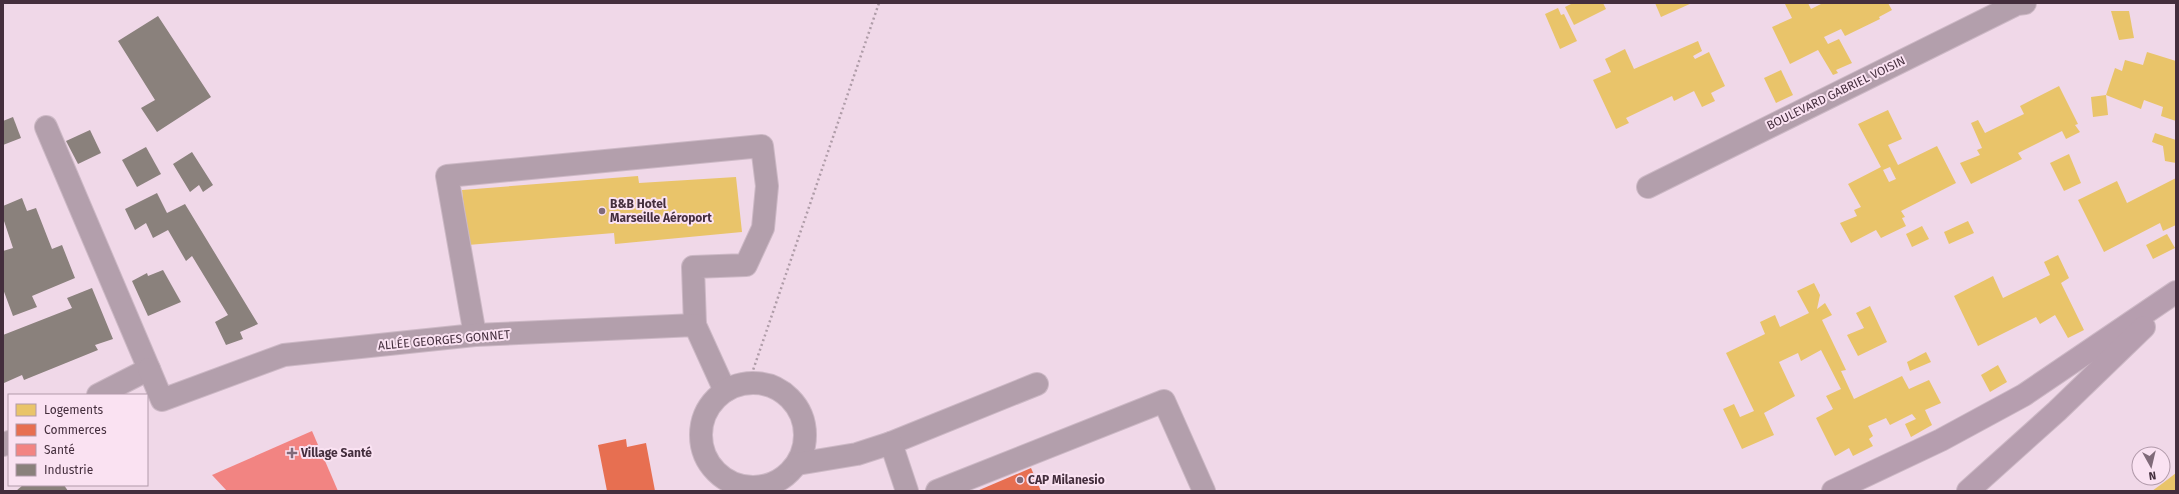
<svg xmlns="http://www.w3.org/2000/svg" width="2179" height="494" viewBox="0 0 2179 494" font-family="'Fira Sans',sans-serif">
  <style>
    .homes { fill: #e9c46a; fill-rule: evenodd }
    .shops { fill: #e76f51 }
    .health { fill: #f28482 }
    .industry { fill: #8a817c }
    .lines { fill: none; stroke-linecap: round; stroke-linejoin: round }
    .minor-casing { stroke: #ccb8c5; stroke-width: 24 }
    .major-casing { stroke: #ccb8c5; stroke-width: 24 }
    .path { stroke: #af9ca8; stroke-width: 2.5; stroke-dasharray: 2 3; stroke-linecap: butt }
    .minor { stroke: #b39fac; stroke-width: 22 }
    .major { stroke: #b69eaf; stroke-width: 22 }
    .poi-dot { fill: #806a79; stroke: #fae2f2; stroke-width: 1.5 }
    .labels { text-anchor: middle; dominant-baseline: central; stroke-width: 4; stroke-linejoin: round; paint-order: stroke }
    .street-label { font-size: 12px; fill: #442e3d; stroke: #fae2f2 }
    .poi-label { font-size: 12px; font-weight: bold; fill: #442e3d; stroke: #fae2f2; text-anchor: start }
  </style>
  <rect width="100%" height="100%" fill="#f0d8e8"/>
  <g class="homes">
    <polygon points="1573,3 1603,3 1606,9 1574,25 1565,7"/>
    <polygon points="1655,3 1692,3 1661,17"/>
    <polygon points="1788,3 1808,3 1811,9 1823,3 1888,3 1892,10 1879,17 1880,19 1845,36 1841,29 1824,37 1828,44 1839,39 1852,63 1836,70 1838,73 1833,75 1818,50 1790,64 1772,27 1792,18 1785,4"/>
    <polygon points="1558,8 1561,15 1564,14 1577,41 1560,49 1545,14"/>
    <polygon points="2111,11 2129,11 2134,38 2119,40"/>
    <polygon points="1698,41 1702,51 1693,56 1695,59 1709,52 1725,86 1711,93 1715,101 1702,107 1694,91 1674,101 1672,96 1626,118 1629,123 1616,129 1593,80 1611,72 1605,59 1625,49 1634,69"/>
    <polygon points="2147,52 2176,61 2176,121 2161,116 2163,107 2144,100 2141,109 2106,95 2108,115 2093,117 2091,97 2106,95 2115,68 2122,71 2125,60 2143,65"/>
    <polygon points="1781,70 1793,95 1776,103 1764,78"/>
    <polygon points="2059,86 2078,124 2075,125 2080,132 2066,139 2062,131 2018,153 2022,159 1971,184 1960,163 1980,155 1977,150 1982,148 1971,123 1978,120 1985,133 2024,114 2020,106"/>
    <path d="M1888 110 1902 139 1888 145 1898 165 1937 146 1956 183 1901 211 1905 217 1902 218 1906 226 1881 238 1876 230 1851 243 1840 223 1857 216 1854 210 1861 207 1848 184 1881 167 1858 124ZM1890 167 1896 179 1889 182 1883 170Z"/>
    <polygon points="2155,133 2176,140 2176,163 2165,161 2163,146 2152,142"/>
    <polygon points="2069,154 2081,183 2064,191 2050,163"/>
    <polygon points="638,176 639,183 736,177 742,232 615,244 614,233 468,245 462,190"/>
    <polygon points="2176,178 2176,225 2163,231 2160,223 2104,252 2078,200 2117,181 2127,203"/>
    <polygon points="1968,221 1974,233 1949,244 1944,232"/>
    <polygon points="1922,226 1929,239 1912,247 1906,234"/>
    <polygon points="2167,234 2175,248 2153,259 2146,245"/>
    <polygon points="2058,255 2069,278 2061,283 2084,330 2068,338 2055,315 2040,324 2036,317 1978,346 1954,296 1993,276 2003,298 2050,275 2044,262"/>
    <polygon points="1814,283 1820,295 1817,309 1825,303 1832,315 1822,320 1846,370 1841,371 1854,399 1902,376 1909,389 1929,380 1941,403 1925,410 1932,425 1911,437 1905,424 1916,419 1912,414 1890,425 1886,418 1868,426 1873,436 1869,439 1873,446 1853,456 1849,448 1835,456 1816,418 1833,409 1826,396 1841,389 1821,350 1801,361 1798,353 1779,362 1795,396 1764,413 1774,435 1742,449 1723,409 1734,404 1740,417 1754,411 1726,353 1765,334 1760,322 1775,315 1780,327 1809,313 1797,291"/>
    <polygon points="1870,306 1887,342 1858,356 1847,335 1864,328 1856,313"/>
    <polygon points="1926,352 1931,362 1910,371 1907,362"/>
    <polygon points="1998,365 2007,382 1990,392 1981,375"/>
    <polygon points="2176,473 2176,491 2152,491 2163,483"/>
  </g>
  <g class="shops">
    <polygon points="626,439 627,447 646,443 655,491 607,491 598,445"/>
    <polygon points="1031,468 1041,491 977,491"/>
  </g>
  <polygon class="health" points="312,431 338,491 227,491 212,475"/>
  <g class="industry">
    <polygon points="158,16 211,97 157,132 141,108 155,100 118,41"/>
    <polygon points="13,117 21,138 3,145 3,121"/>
    <polygon points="90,130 101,153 78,164 66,141"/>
    <polygon points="146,147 161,174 137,187 122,160"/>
    <polygon points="192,152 213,185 203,192 199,185 190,192 173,164"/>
    <polygon points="157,193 167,213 185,204 258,324 240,332 243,339 226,345 215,322 228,315 192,256 186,261 168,230 153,238 146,223 135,230 125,209"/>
    <polygon points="22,198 27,211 36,208 52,249 62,245 75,278 32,296 37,307 13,316 3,289 3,251 13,248 3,218 3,206"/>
    <polygon points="163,270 181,302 148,316 132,281 147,273 148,276"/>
    <polygon points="92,288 113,339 95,345 98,350 24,380 22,375 4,383 3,335 72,308 67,298"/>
    <polygon points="23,485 64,485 68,491 16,491"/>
  </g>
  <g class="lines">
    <defs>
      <g id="minor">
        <polyline points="46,127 149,369 98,395"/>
        <polyline points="1648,187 2017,4 2025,3"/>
        <polyline points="475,335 447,176 762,146 767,186 763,228 746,265 693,267 695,325"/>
        <polyline points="149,369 162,400 284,355 475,335 695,325 725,391"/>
        <circle cx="753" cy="435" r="52"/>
        <polyline points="891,443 1037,384"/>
        <polyline points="3,445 9,442"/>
        <polyline points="797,464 857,454 891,443 907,491"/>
        <polyline points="937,491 1164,401 1204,491"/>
      </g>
      <g id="major">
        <polyline points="1833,491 1941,440 2024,395 2176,292"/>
        <polyline points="1968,491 2057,411 2144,327"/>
      </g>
    </defs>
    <use href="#minor" class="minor-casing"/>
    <use href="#major" class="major-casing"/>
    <polyline class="path" points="750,379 879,3"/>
    <use href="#minor" class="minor"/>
    <use href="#major" class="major"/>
  </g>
  <g class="poi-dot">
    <circle cx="602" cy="211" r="4"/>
    <path d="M290 447h4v4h4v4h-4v4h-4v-4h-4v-4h4z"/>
    <circle cx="1020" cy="480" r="4"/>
  </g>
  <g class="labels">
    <g class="street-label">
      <text transform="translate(1836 93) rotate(-26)">BOULEVARD GABRIEL VOISIN</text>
      <text transform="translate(444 340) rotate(-5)">ALLÉE GEORGES GONNET</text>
    </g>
    <g class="poi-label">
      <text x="610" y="204">B&amp;B Hotel<tspan x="610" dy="14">Marseille Aéroport</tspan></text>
      <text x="301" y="453">Village Santé</text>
      <text x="1028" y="480">CAP Milanesio</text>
    </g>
  </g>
  <rect width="2179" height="494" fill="none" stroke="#442e3d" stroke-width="8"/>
  <rect x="8" y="394" width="140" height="92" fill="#fae2f2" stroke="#b19aaa"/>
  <rect x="16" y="404" width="20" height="12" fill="#e9c46a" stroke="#b19aaa"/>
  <text x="44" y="414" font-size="12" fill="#442e3d">Logements</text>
  <rect x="16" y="424" width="20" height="12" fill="#e76f51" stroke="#b19aaa"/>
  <text x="44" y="434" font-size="12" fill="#442e3d">Commerces</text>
  <rect x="16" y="444" width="20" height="12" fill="#f28482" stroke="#b19aaa"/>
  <text x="44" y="454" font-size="12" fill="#442e3d">Santé</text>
  <rect x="16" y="464" width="20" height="12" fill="#8a817c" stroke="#b19aaa"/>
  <text x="44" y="474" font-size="12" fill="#442e3d">Industrie</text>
  <g transform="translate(2151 466) rotate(172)"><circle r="19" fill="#fae2f2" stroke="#b19aaa"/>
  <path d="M0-3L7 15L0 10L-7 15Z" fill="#806a79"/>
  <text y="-6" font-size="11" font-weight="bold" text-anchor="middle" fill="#442e3d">N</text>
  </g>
</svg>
